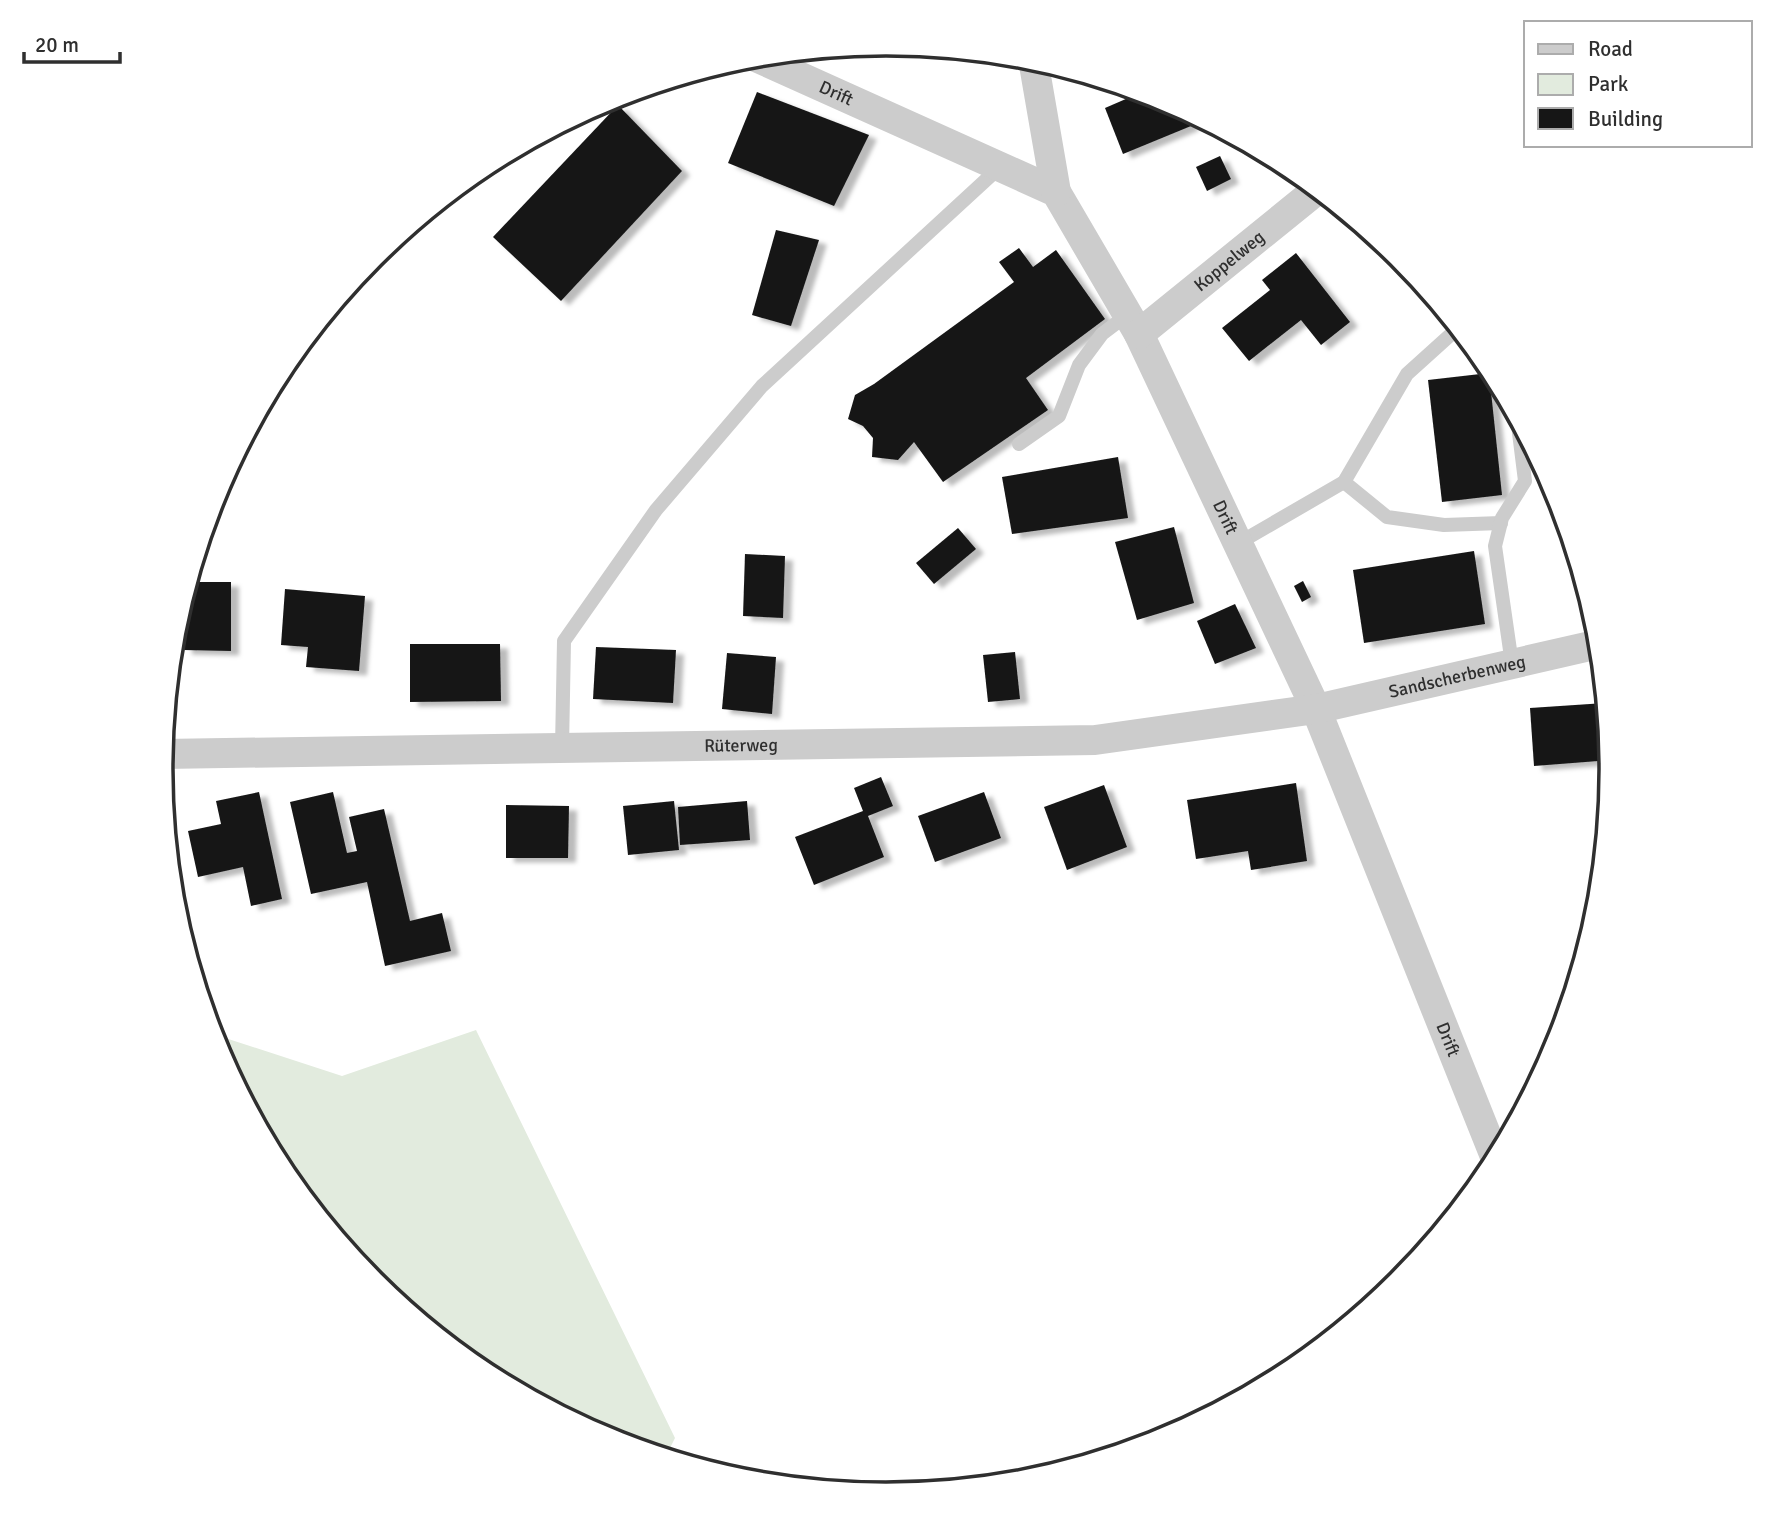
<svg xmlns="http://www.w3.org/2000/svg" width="1773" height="1538" viewBox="0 0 1773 1538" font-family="Signika,sans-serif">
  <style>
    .green { fill: #e2ebde }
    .building { fill: #161616; filter: url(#shadow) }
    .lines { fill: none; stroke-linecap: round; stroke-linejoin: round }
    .lane { stroke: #ccc; stroke-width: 14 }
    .street { stroke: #ccc; stroke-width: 30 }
    .labels { text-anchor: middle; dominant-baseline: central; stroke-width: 7; stroke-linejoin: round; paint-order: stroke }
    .street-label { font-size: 18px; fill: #2f2f2f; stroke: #fff }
    .rim { fill: none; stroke: #2f2f2f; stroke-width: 3.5 }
  </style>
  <defs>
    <filter id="shadow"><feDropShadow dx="8" dy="4.5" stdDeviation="2" flood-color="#0004"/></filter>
  </defs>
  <rect width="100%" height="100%" fill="#fff"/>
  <polygon class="green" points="476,1030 675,1438 666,1456 609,1439 483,1372 373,1282 283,1172 216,1046 213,1034 342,1076"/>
  <g class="building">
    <polygon points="757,92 869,135 834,206 728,163"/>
    <polygon points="1142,92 1164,99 1184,110 1191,126 1123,154 1105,108"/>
    <polygon points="618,105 682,171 561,301 493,237"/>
    <polygon points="1220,156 1231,179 1207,191 1196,167"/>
    <polygon points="776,230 819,240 791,326 752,315"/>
    <polygon points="1019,248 1033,267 1056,250 1105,319 1026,378 1048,410 943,482 914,442 898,460 872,457 873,438 863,426 848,419 855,395 874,384 1014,282 999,262"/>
    <polygon points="1296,253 1350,322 1321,345 1301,320 1249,361 1222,328 1270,290 1262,280"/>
    <polygon points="1489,373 1502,495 1442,502 1428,380"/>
    <polygon points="1118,457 1128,518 1012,534 1002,477"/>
    <polygon points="1174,527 1194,603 1137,620 1115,542"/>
    <polygon points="958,528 976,549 934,584 916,563"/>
    <polygon points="1474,551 1485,624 1364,643 1353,570"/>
    <polygon points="745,554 785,556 783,618 743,616"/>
    <polygon points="1303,581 1311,597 1302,602 1294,586"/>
    <polygon points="189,582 231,582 231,651 184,650 184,637 174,637 175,627"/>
    <polygon points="285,589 365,596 359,671 306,667 308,647 281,645"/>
    <polygon points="1235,604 1256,648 1215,664 1197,621"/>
    <polygon points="410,644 500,644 501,701 410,702"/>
    <polygon points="596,647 676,650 673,703 593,699"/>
    <polygon points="1015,652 1020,699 988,702 983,655"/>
    <polygon points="727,653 776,657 772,714 722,709"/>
    <polygon points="1605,703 1611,760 1534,766 1530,708"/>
    <polygon points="881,777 893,806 868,816 884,857 814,885 795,837 863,811 854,788"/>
    <polygon points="1296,783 1307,861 1251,870 1248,851 1196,859 1187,800"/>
    <polygon points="1104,785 1127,847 1067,870 1044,807"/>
    <polygon points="259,792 282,899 251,906 243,867 198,877 188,831 221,824 216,801"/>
    <polygon points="333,792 347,853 357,851 349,817 384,809 410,921 442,913 451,951 385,966 367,882 311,894 290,802"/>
    <polygon points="984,792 1001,838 935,862 918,816"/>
    <polygon points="674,801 679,850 628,855 623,806"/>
    <polygon points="747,801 750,840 680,845 678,807"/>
    <polygon points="506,805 569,806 568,858 506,858"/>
  </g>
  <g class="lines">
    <g class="lane">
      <polyline points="1019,444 1059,416 1079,365 1102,334 1127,315"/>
      <polyline points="1344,482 1387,517 1444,525 1501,523"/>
      <polyline points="1237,544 1344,482 1407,374 1458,328"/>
      <polyline points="1512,664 1495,546 1502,518 1525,481 1517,417"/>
      <polyline points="562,748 564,641 656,510 762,386 1000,167"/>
    </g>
    <g class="street">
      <path id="s1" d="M756 57 1056 192 1139 334 1316 709 1496 1159"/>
      <polyline points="1033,59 1056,192"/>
      <path id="s2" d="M1139 334 1318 189"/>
      <path id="s3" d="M163 754 1095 740 1316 709 1599 644"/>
    </g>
  </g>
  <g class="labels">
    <g class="street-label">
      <text stroke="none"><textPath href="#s1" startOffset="88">Drift</textPath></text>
      <text stroke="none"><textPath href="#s2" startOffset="116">Koppelweg</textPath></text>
      <text stroke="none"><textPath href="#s1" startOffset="696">Drift</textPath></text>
      <text stroke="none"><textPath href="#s3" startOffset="1300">Sandscherbenweg</textPath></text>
      <text stroke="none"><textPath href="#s3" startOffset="578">Rüterweg</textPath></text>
      <text stroke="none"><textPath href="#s1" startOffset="1264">Drift</textPath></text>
    </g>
  </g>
  <path d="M0 0H1773V1538H0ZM173 769a713 713 0 1 1 1426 0a713 713 0 1 1-1426 0Z" fill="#fff" fill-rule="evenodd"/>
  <path class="rim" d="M173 769a713 713 0 1 1 1426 0a713 713 0 1 1-1426 0Z"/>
  <rect x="1524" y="21" width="228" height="126" fill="#ffffff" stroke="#acacac" stroke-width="2"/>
  <rect x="1538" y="44" width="35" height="10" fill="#cccccc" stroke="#acacac" stroke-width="2"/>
  <text x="1588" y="56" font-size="21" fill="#2f2f2f">Road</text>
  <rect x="1538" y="74" width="35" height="21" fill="#e2ebde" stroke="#acacac" stroke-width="2"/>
  <text x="1588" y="91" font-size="21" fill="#2f2f2f">Park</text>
  <rect x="1538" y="108" width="35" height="21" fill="#161616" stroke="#acacac" stroke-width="2"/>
  <text x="1588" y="126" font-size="21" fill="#2f2f2f">Building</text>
  <path d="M24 52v10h96v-10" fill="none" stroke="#2f2f2f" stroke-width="3.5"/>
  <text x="35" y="52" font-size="21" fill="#2f2f2f" stroke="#ffffff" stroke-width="5" paint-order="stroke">20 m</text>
</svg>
